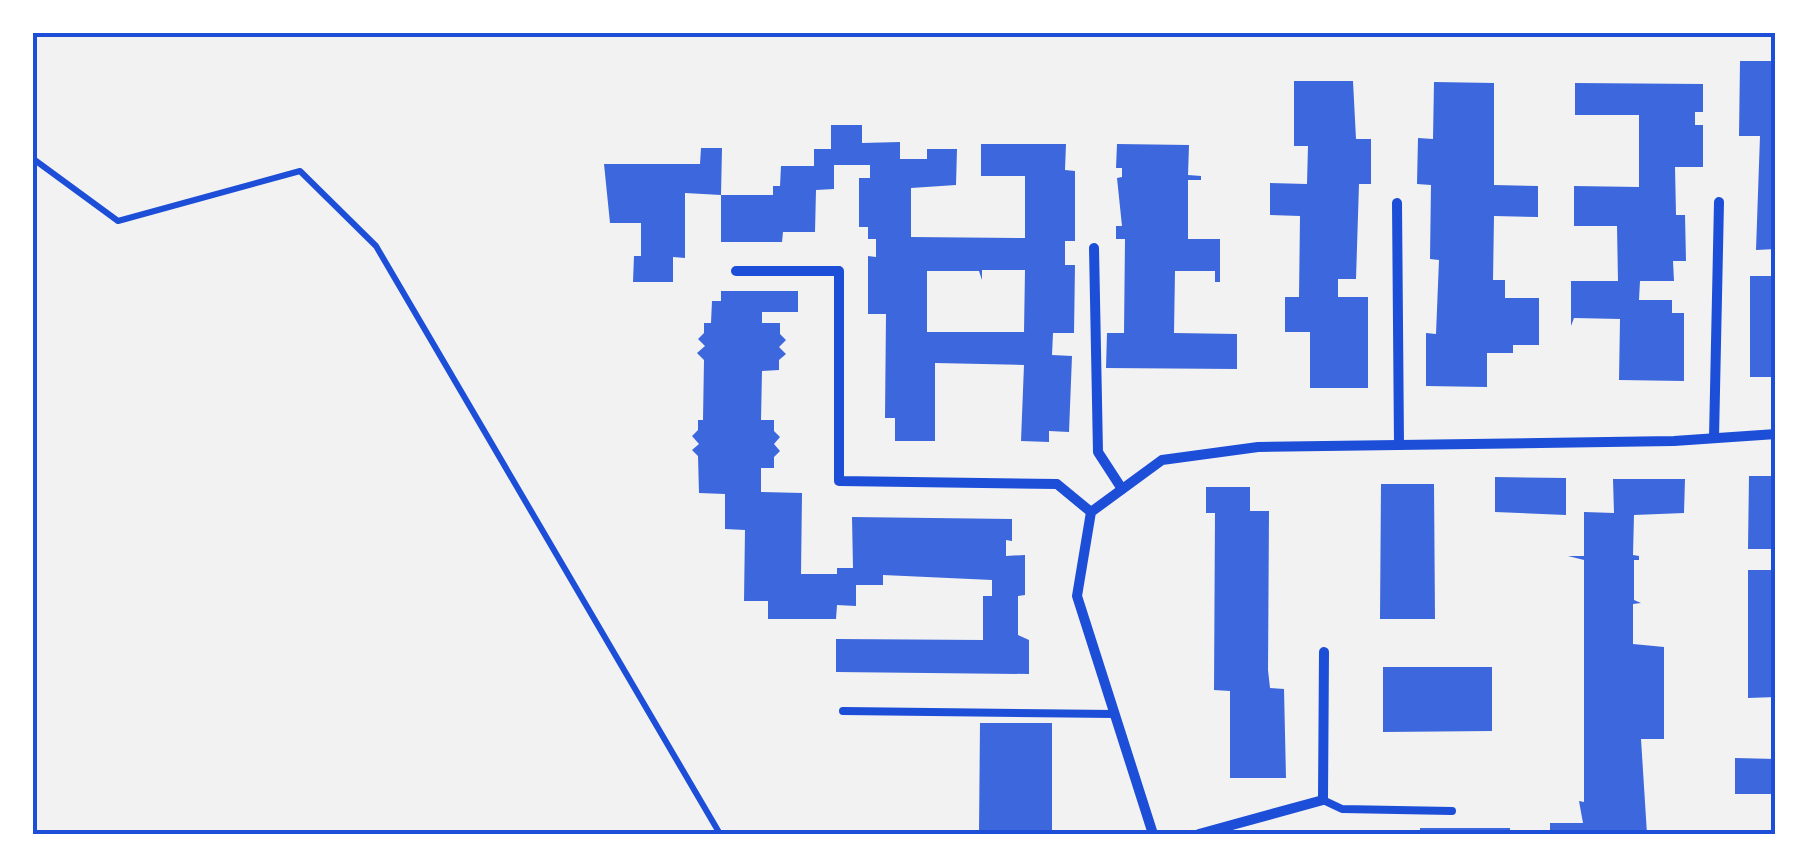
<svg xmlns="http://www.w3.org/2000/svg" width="1808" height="867" viewBox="0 0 1808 867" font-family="Ubuntu,sans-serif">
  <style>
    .building { fill: #3d67dc; fill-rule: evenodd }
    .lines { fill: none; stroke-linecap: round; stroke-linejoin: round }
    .path { stroke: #1d4ed8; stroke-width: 6 }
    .service { stroke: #1d4ed8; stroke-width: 8 }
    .minor { stroke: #1d4ed8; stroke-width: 10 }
    .neatline { fill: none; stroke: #1d4ed8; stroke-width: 4 }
  </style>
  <rect width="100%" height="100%" fill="#f2f2f2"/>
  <g class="building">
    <polygon points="1740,61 1776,61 1776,249 1756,250 1760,136 1739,136"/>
    <polygon points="1294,81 1353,81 1356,139 1371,139 1371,184 1359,184 1356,279 1338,279 1338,297 1368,297 1368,388 1310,388 1310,332 1285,332 1285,297 1299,297 1300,216 1270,215 1270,183 1307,184 1308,146 1294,146"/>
    <polygon points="1434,82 1494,83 1494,185 1538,186 1538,217 1494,216 1493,280 1505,280 1505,298 1539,298 1539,345 1513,345 1513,353 1487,353 1487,387 1426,386 1426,333 1436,334 1439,260 1430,259 1431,185 1417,184 1418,138 1433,139"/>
    <polygon points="1575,83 1703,84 1703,112 1695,112 1695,125 1703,125 1703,167 1675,167 1676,215 1685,215 1686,261 1673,261 1674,281 1640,281 1639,300 1672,300 1672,313 1684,313 1684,381 1619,380 1620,319 1574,318 1571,326 1571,281 1618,281 1617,226 1574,226 1574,186 1639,187 1639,115 1575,115"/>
    <path d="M831 125H862V143L900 142V159H927V149H957L956 185 911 188V237L1025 238V176H981V144H1066L1065 170 1075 171V241H1065V265H1075L1074 333H1053L1052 355 1072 356 1069 432 1049 431V442L1021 441 1024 365 935 363V441H895V418H885L886 314H868V256L876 257V239H868V227H859V178H870V165H834V189L816 190 815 232H783L782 242H721V195H773V186H780L781 166H814V149H831ZM1025 270 1024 332H927V271H979L982 280V270Z"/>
    <polygon points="1117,144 1189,145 1188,175 1201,176 1201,180 1188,180 1188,239 1220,239 1220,282 1215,282 1215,271 1175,271 1174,333 1237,334 1237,369 1106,368 1107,333 1124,333 1125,239 1116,239 1116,226 1122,226 1117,178 1122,177 1122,168 1116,168"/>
    <polygon points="701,148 722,148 721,195 685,193 685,258 673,257 673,282 633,282 634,256 641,256 641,223 610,223 604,164 700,164"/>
    <rect x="1750" y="276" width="26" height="101"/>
    <polygon points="721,291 798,291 798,312 762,312 762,323 780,323 780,334 786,340 779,347 786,354 779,360 779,370 762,371 761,420 774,420 774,431 780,437 774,444 780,451 774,457 774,468 761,468 761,492 802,493 801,574 837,574 837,568 853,568 852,517 1012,519 1012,541 1006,540 1006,556 1025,555 1025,595 1018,596 1018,635 1029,640 1029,674 836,672 836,639 983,640 983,596 992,596 992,580 883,575 883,585 856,585 856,606 837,605 836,619 768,619 768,601 744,601 745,530 725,529 725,494 699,493 698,456 692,450 699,444 692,436 698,430 698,420 703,420 704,360 697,353 705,346 698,339 704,333 704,323 711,323 712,301 721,301"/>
    <polygon points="1749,476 1776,476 1776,549 1748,549"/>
    <polygon points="1495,477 1566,478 1566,515 1495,512"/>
    <polygon points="1613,479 1685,479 1684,513 1634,515 1633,555 1639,556 1639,560 1634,560 1634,600 1641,603 1633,604 1633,644 1664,647 1664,739 1641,739 1647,834 1550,834 1550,823 1583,823 1579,801 1584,802 1584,560 1568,556 1584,556 1584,512 1614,513"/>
    <polygon points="1381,484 1434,484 1435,619 1380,619"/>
    <polygon points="1206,487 1250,487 1250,511 1269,511 1268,670 1270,688 1284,689 1286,778 1230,778 1230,691 1214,690 1215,513 1206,513"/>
    <polygon points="1748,570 1776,570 1776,697 1748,698"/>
    <polygon points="1383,667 1492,667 1492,731 1383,732"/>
    <polygon points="980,723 1052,723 1052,834 979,834"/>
    <polygon points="1735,758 1776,759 1776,794 1735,794"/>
    <rect x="1420" y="828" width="90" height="6"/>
  </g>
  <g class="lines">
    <polyline class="path" points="32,158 118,221 300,171 376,246 720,834"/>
    <g class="service">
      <polyline points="843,711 1115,714"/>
      <polyline points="1323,800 1342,809 1452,811"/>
    </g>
    <g class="minor">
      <polyline points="1397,203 1399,445"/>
      <polyline points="1094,248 1098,452 1122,489"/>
      <polyline points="736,271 839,271 839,481 1057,484 1091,512"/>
      <polyline points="1714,438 1719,202"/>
      <polyline points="1153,834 1077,596 1091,512 1162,460 1258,447 1674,441 1776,434"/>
      <polyline points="1199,834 1323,800 1324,652"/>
    </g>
  </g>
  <rect width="1808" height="867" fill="none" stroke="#ffffff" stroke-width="70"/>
  <rect x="35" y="35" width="1738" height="797" class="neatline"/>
</svg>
